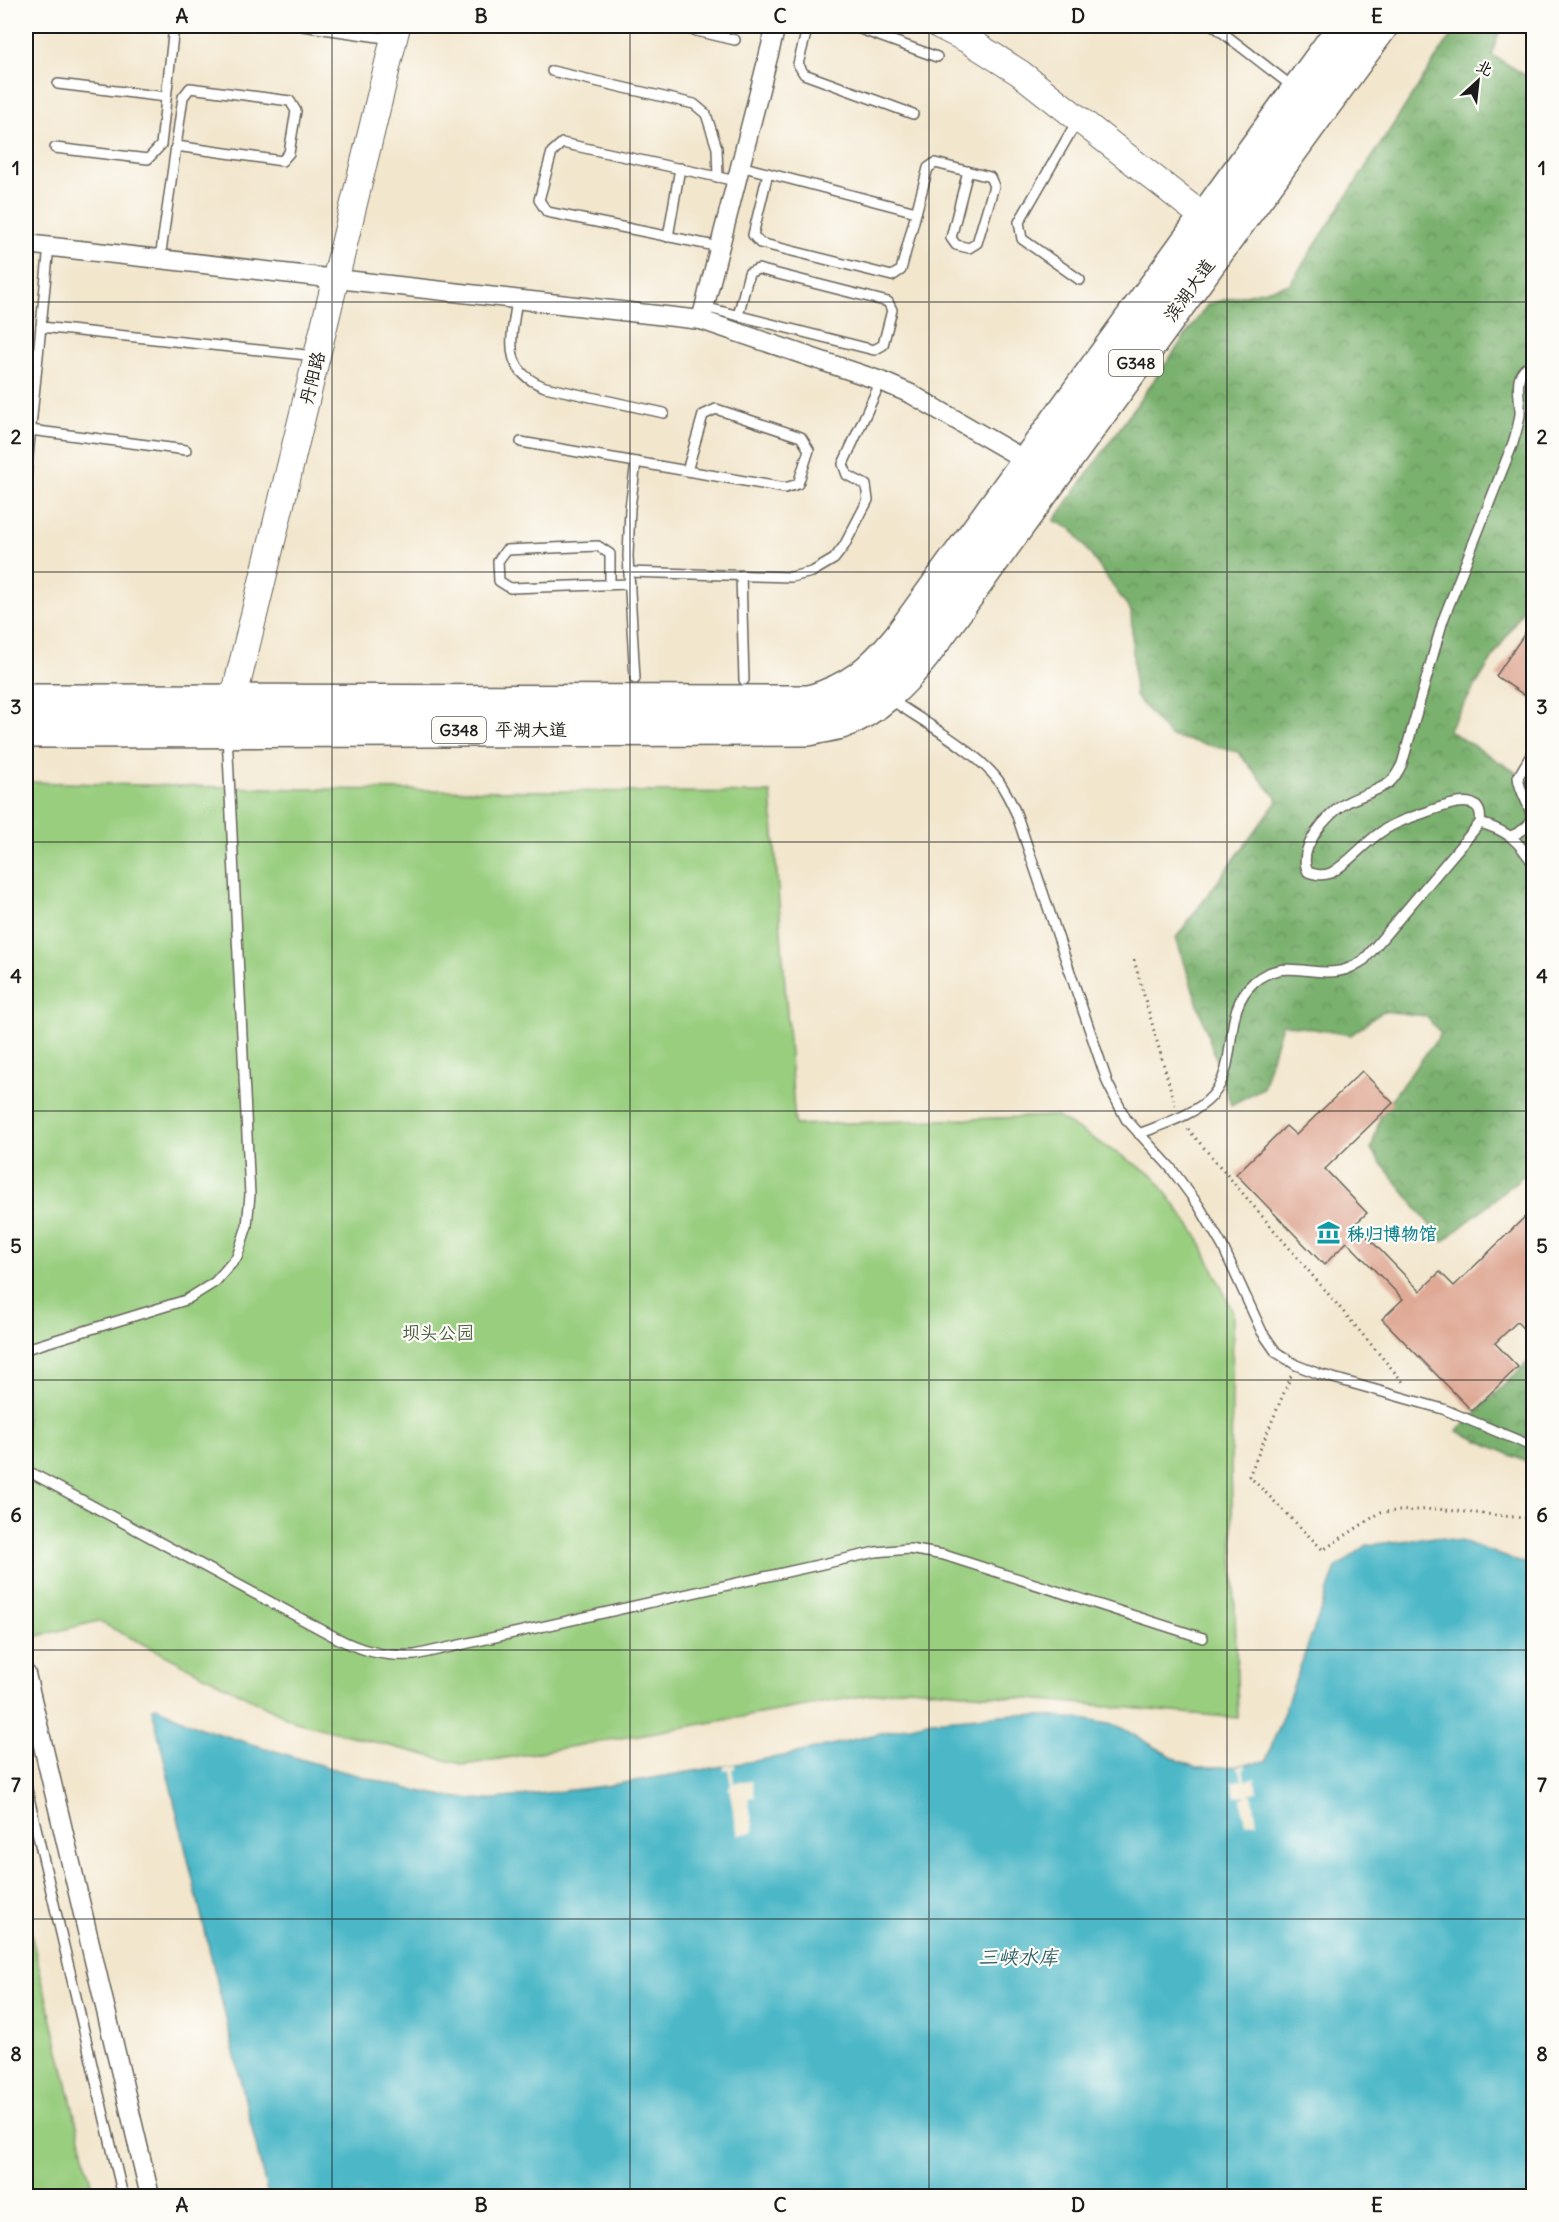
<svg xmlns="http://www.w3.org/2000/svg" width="1559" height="2222" viewBox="0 0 1559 2222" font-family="Delius,'LXGW WenKai TC',sans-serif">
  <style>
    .forest { fill: url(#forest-crowns); stroke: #4b6645; stroke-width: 1.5 }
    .park { fill: #99ce7f; stroke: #5a754e; stroke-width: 1.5 }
    .water { fill: #4bb7c7; stroke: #346a72; stroke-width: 1.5 }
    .pier { fill: #f2e6cd }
    .building { fill: #dfa995 }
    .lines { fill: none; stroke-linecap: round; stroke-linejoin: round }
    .lane-casing { stroke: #67635a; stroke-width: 12 }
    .street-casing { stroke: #67635a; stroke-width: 21 }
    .secondary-casing { stroke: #67635a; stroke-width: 28 }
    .highway-casing { stroke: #67635a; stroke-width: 36 }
    .path { stroke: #67635a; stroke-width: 3; stroke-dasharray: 1.5 4.5; stroke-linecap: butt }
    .lane { stroke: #fff; stroke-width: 9 }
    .street { stroke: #fff; stroke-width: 18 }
    .secondary { stroke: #fff; stroke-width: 26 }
    .highway { stroke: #fff; stroke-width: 33 }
    .grid { fill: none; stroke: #1c1c1c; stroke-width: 1.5; stroke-opacity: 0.55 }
    .labels { text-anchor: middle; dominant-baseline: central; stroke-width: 4.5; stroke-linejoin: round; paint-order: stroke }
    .shield { fill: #fdfcf7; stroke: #605f5e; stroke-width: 1.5 }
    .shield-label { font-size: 16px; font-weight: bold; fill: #1c1c1c }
    .street-label { font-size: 18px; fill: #1c1c1c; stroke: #fdfcf7 }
    .culture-label { font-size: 18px; font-weight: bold; fill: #0d838f; stroke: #fdfcf7; text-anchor: start }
    .park-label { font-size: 18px; fill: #485a3f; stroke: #fdfcf7 }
    .water-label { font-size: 20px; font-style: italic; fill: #316269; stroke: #fdfcf7 }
    .neatline { fill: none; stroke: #1c1c1c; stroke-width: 2 }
    .grid-label { font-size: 20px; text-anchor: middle; font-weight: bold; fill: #1c1c1c }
  </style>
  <defs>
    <pattern id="forest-crowns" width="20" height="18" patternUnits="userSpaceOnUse" patternTransform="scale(1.5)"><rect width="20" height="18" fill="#7ab16e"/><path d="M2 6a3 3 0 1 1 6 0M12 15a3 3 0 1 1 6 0" fill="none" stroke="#638f5a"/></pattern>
  </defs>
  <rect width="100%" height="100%" fill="#fdfcf7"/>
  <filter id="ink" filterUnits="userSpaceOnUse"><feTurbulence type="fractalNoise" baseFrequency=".0167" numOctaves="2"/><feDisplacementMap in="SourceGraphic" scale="12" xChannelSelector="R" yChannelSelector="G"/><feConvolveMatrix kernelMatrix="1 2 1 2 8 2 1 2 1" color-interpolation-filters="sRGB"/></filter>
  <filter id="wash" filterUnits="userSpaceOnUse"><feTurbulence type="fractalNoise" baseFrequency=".008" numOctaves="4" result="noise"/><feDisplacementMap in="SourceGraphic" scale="24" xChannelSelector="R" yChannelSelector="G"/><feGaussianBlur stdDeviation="1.35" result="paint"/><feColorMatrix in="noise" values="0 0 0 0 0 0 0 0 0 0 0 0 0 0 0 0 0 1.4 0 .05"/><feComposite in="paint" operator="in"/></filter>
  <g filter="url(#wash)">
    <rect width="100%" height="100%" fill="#f2e6cd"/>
    <g class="forest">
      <polygon points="1457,26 1501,26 1492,55 1533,80 1533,593 1448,730 1533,783 1534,1167 1443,1242 1371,1150 1382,1111 1441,1034 1426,1016 1383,1011 1351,1035 1282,1024 1263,1088 1231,1105 1176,938 1278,800 1238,752 1170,736 1135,696 1131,611 1072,529 1054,521 1208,304 1290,284"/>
      <polygon points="1533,1357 1533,1465 1457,1431"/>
    </g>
    <g class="park">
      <polygon points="26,782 304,789 771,793 795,1125 1056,1116 1153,1175 1198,1237 1233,1312 1231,1467 1238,1718 909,1688 465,1765 296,1722 98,1621 26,1639"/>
      <polygon points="26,1913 94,2196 26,2196"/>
    </g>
    <polygon class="water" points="1436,1537 1465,1542 1527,1565 1533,1566 1533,2196 268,2196 152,1708 157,1707 200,1728 330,1768 413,1790 450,1797 487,1800 605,1786 784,1756 932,1721 1015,1714 1082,1719 1118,1726 1180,1761 1196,1767 1226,1767 1266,1761 1336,1568 1367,1545"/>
    <g class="pier">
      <polygon points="735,1764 735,1768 732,1769 734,1783 752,1781 755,1797 748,1798 754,1832 738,1835 729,1788 731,1785 728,1769 724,1770 724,1766"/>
      <polygon points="1245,1764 1246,1768 1243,1769 1245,1780 1255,1778 1257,1792 1248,1794 1252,1795 1257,1822 1245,1824 1241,1798 1245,1797 1245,1795 1235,1797 1232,1782 1242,1780 1240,1769 1237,1769 1237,1766"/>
    </g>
    <g id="blocks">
      <g class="building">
        <polygon points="1533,621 1533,701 1496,676"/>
        <polygon points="1362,1071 1393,1103 1325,1169 1367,1213 1355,1224 1420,1291 1440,1272 1454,1286 1533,1209 1533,1339 1517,1322 1495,1343 1518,1367 1472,1411 1382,1319 1403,1299 1347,1242 1324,1265 1236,1174 1286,1126 1296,1135"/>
      </g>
    </g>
  </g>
  <g filter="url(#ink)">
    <use href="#blocks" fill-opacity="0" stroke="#67635a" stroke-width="1.5"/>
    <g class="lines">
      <defs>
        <g id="lane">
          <polyline points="303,26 392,39"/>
          <polyline points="675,26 735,40"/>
          <polyline points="808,26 798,64 804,74 913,114"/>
          <polyline points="852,26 937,57"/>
          <polyline points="1214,26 1293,87"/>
          <polyline points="552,71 694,104 706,114 717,148 718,177"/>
          <polyline points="58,84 166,97"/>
          <polyline points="1077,121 1019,222 1022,239 1080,280"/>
          <polyline points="55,148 148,159 161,145 174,26"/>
          <polyline points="740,166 916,212"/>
          <polyline points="768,173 753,235 760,243 892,276 901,270 928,168 935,163 990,177 994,186 977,243 969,248 956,245 951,238 968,171"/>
          <polyline points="668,237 680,168"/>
          <polyline points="720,247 547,212 539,200 552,152 562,143 736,181"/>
          <polyline points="160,259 183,97 190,88 290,101 296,111 289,153 282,161 176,146"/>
          <path d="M517 299C512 338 500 370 545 387L664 413"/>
          <polyline points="704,307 874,350 883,345 892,310 888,302 758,269 749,273 738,316"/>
          <polyline points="41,327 316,356"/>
          <polyline points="30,430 186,450"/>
          <polyline points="521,442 785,488 798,484 809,450 801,437 716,409 703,415 687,471"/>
          <polyline points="26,476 49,246"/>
          <polyline points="629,572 791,577 812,572 834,559 844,546 868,500 866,485 847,475 843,464 881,381"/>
          <polyline points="741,575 744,680"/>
          <polyline points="610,585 610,554 598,546 506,550 498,561 499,581 510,588 630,584"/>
          <polyline points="635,679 628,556 630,508 636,462"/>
          <path d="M890 699C922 721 975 750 998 780 1005 790 1011 802 1016 813L1108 1084 1126 1119 1170 1167 1199 1206 1223 1247 1262 1332 1276 1352 1296 1365 1319 1374 1443 1409 1534 1447"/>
          <path d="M1480 823C1508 831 1518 840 1534 865"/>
          <path d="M1511 836C1550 820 1521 805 1518 777L1534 750"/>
          <path d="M1139 1134C1163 1124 1195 1115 1212 1096 1241 1063 1220 1012 1254 982 1284 957 1310 977 1339 971 1348 970 1356 965 1364 960L1480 823C1485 788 1441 807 1424 813 1409 818 1394 823 1381 832 1363 844 1350 862 1331 873 1322 876 1317 875 1308 872 1296 849 1327 814 1346 803 1360 795 1376 792 1389 783 1395 778 1399 770 1402 764L1443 620 1513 443C1516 433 1519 424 1520 414 1521 395 1510 372 1534 363"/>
          <polyline points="26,1349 186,1300 215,1282 237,1257 247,1226 250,1195 227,735"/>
          <path d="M26 1470 335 1637C361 1651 385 1657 415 1655L876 1552 909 1549 944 1555 1203 1638"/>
          <polyline points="26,1785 123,2196"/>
        </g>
        <g id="street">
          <polyline points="26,244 701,320 881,381 911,394 1034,465"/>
          <polyline points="701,320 776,26"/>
          <polyline points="26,1674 150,2196"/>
        </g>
        <g id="secondary">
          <polyline points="940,26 968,40 1020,73 1219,229"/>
          <polyline points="229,718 397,26"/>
        </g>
        <g id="highway">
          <path d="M26 701 810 702C852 689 872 672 899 639L1345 26"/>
          <path d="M26 731 809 729C819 726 831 725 841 722 876 709 902 682 924 654L1381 26"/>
        </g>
      </defs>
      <use href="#lane" class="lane-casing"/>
      <use href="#street" class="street-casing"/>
      <use href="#secondary" class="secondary-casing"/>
      <use href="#highway" class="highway-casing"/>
      <g class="path">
        <polyline points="1134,960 1175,1105"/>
        <polyline points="1188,1129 1403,1382"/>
        <polyline points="1291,1376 1249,1476 1323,1550 1381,1512 1436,1509 1534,1519"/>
      </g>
      <use href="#lane" class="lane"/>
      <use href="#street" class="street"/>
      <use href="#secondary" class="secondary"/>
      <use href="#highway" class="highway"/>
    </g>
  </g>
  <path class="grid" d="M332 26V2196M630 26V2196M929 26V2196M1227 26V2196M26 302H1534M26 572H1534M26 842H1534M26 1111H1534M26 1380H1534M26 1650H1534M26 1919H1534"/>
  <defs>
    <symbol id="museum-bare" viewBox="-9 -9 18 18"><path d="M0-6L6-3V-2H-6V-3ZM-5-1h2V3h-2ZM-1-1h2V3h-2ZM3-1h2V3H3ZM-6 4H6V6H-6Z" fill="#0f9aa8" stroke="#fdfcf7" stroke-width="2.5" paint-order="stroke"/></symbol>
  </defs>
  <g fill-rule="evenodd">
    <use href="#museum-bare" x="1312" y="1216" width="33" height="33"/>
  </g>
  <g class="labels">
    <g class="shield">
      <rect x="1109" y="350" width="54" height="26" rx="4.5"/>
      <rect x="432" y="717" width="54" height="26" rx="4.5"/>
    </g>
    <g class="shield-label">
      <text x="1136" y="363">G348</text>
      <text x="459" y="730">G348</text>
    </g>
    <g class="street-label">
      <text transform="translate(1189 290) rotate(-54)">滨湖大道</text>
      <text transform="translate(312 378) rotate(-76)">丹阳路</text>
      <text x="531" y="729">平湖大道</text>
    </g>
    <g class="culture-label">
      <text x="1347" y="1233">秭归博物馆</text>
    </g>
    <g class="park-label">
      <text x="438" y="1332">坝头公园</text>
    </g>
    <g class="water-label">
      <text x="1018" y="1956">三峡水库</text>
    </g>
  </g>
  <rect width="1559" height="2222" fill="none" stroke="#fdfcf7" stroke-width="66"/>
  <g transform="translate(1478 81) rotate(27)" stroke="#fdfcf7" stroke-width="4.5" paint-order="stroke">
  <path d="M0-4.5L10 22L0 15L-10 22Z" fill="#1c1c1c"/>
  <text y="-9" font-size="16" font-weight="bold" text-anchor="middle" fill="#1c1c1c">北</text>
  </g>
  <rect x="33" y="33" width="1493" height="2156" class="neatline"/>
  <g class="grid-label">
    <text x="182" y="23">A</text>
    <text x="481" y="23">B</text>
    <text x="780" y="23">C</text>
    <text x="1078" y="23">D</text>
    <text x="1377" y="23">E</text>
    <text x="16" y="175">1</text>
    <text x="1542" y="175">1</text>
    <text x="16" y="444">2</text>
    <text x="1542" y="444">2</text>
    <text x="16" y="714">3</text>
    <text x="1542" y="714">3</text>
    <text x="16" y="983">4</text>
    <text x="1542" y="983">4</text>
    <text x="16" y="1253">5</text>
    <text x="1542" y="1253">5</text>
    <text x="16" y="1522">6</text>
    <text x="1542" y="1522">6</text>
    <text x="16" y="1792">7</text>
    <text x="1542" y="1792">7</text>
    <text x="16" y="2061">8</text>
    <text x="1542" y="2061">8</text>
    <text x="182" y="2212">A</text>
    <text x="481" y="2212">B</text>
    <text x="780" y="2212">C</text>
    <text x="1078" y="2212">D</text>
    <text x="1377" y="2212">E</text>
  </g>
</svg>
